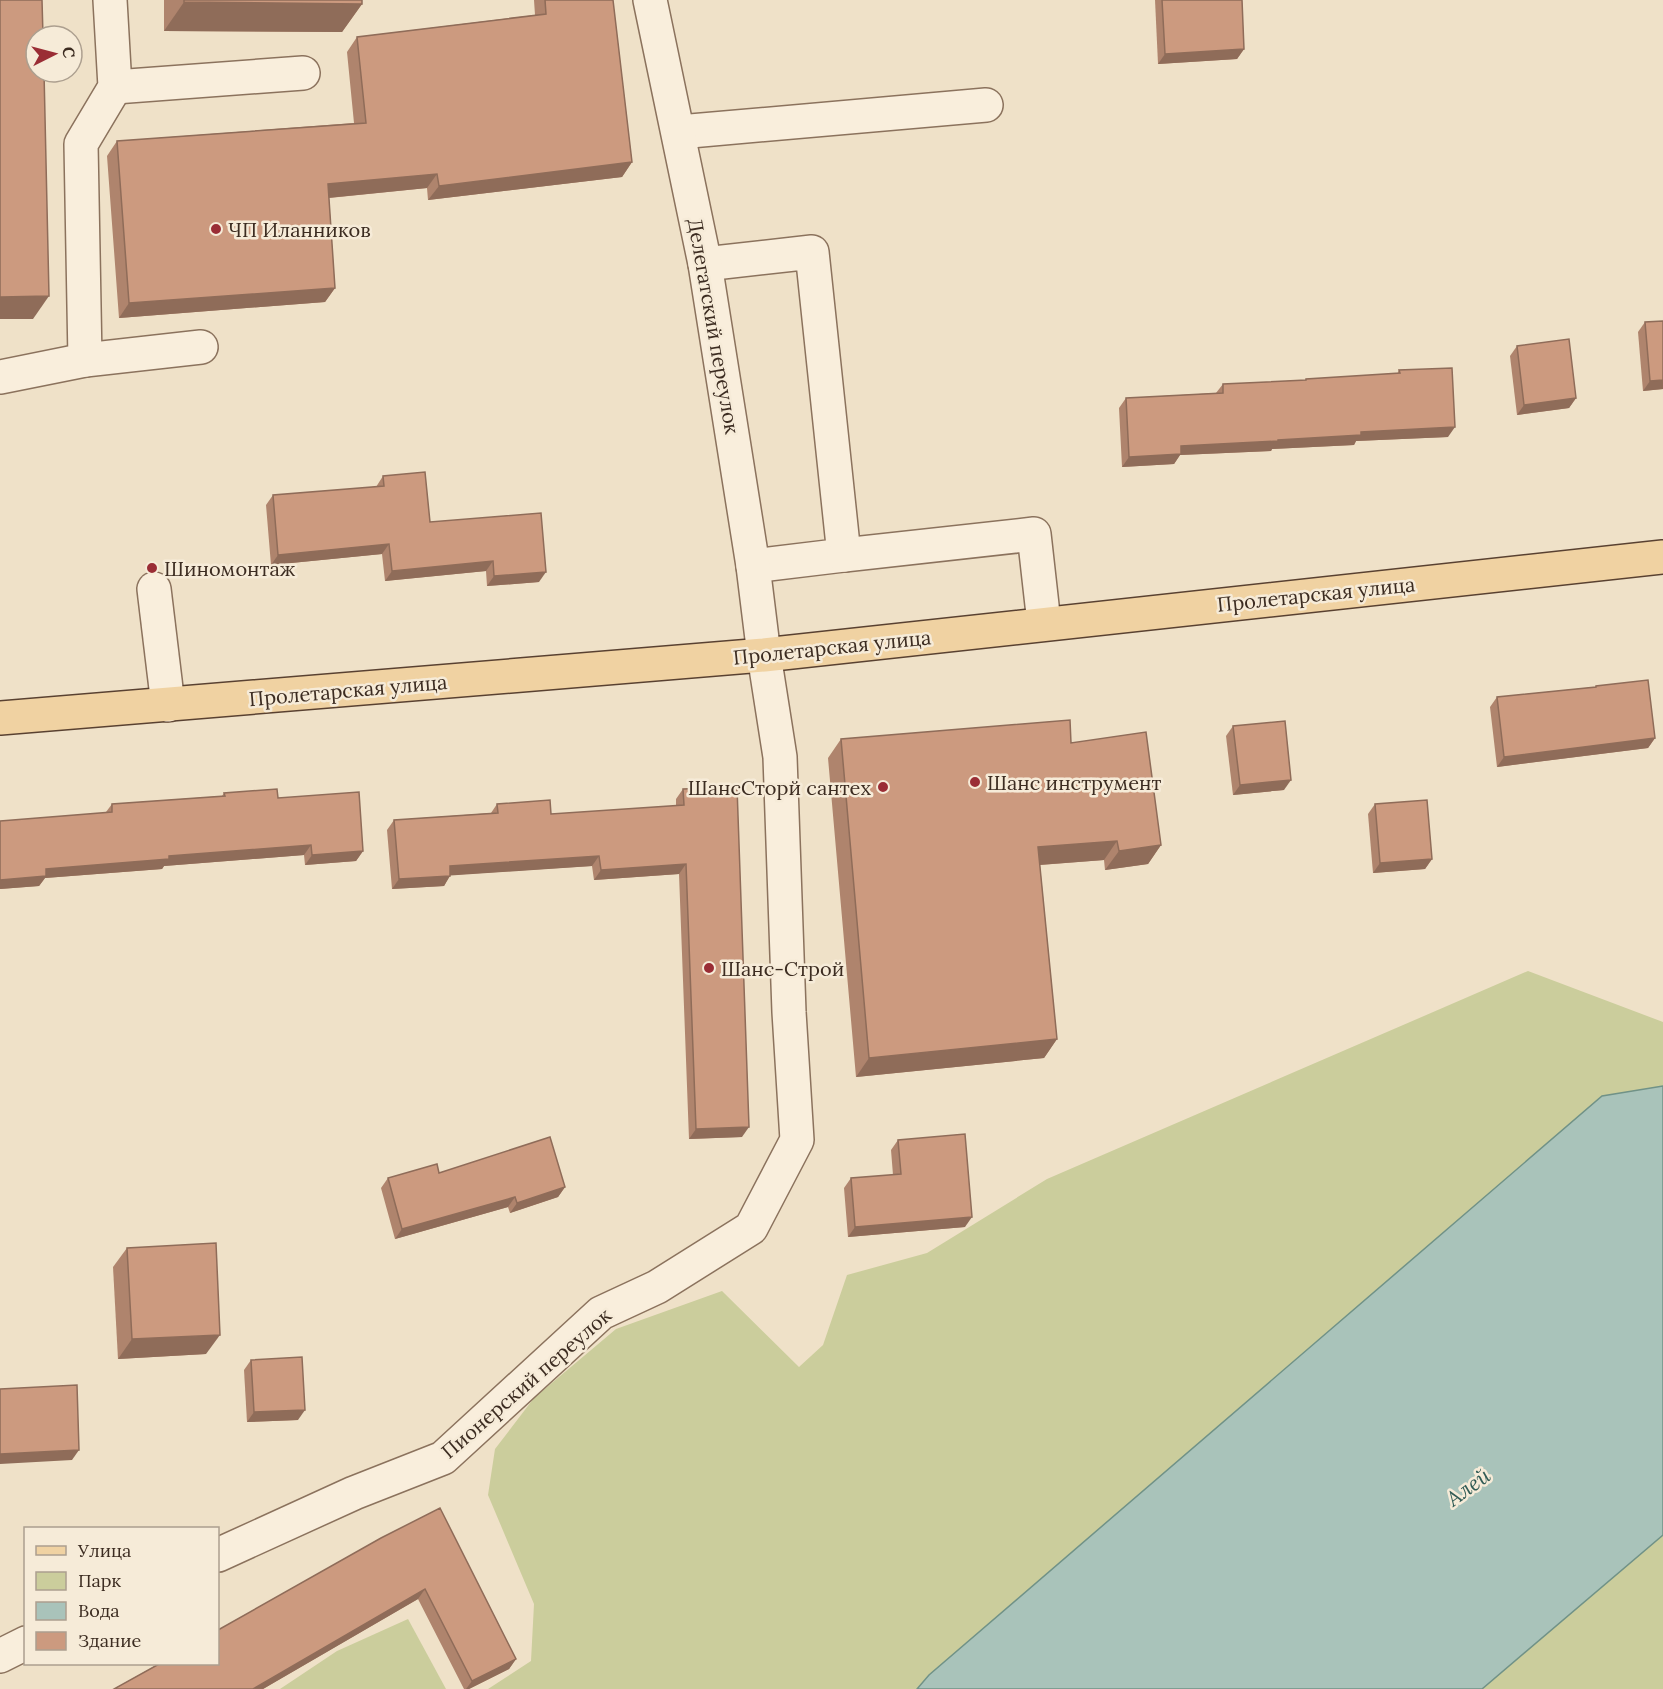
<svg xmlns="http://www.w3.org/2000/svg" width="1663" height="1689" viewBox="0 0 1663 1689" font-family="Lora,serif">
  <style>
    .green { fill: #cbcd9c }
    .water { fill: #a9c3ba; stroke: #709287; stroke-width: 1.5 }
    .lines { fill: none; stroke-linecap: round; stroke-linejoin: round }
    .minor-casing { stroke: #8b725d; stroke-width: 36 }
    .major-casing { stroke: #594131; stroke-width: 36 }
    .minor { stroke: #f9eedc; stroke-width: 33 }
    .major { stroke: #f0d2a2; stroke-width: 33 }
    .wall { fill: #af846d }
    .shaded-wall { fill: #8f6c59 }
    .building { fill: #cc9a7f; stroke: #8f6c59; stroke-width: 1.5 }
    .poi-dot { fill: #9a2d35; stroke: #f6ebd8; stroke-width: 2 }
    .labels { text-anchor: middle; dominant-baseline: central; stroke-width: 5; stroke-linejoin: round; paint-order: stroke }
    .poi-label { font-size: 20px; fill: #3c2c21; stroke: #f6ebd8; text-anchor: start }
    .street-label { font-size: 20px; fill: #3c2c21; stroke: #f6ebd8 }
    .water-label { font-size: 21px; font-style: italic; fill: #305b55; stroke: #f6ebd8 }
  </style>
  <rect width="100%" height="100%" fill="#efe1c8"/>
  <g class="green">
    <polygon points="1528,971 1663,1022 1663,1086 1602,1097 929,1675 917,1689 488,1689 531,1661 534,1604 488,1495 495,1449 534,1398 616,1329 722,1291 799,1367 823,1345 847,1275 927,1253 1047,1179"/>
    <polygon points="1663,1535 1663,1689 1482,1689"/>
    <polygon points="408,1619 446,1689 280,1689 337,1651"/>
  </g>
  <polygon class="water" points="1663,1086 1663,1535 1482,1689 917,1689 929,1675 1602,1096"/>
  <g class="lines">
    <defs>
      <g id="minor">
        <polyline points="115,87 303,73"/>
        <polyline points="679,132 986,105"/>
        <polyline points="705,264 812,252 844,555 753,566"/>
        <polyline points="85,360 201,347"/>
        <polyline points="0,377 85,360 81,144 115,87 110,0"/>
        <polyline points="844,555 1034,534 1044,623"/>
        <polyline points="154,589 168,705"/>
        <polyline points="218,1555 354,1493 443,1458 601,1313 657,1287 751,1228 797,1140 789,1012 780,757 764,655 753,566 705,264 650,0"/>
        <polyline points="0,1656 26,1643"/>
      </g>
      <polyline id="major" points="0,718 764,655 1663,557"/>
    </defs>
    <use href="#minor" class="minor-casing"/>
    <use href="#major" class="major-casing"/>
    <use href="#minor" class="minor"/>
    <use href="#major" class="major"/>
  </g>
  <g class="wall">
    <polygon points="164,0 362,0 362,4 342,32 164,31"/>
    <polygon points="534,0 613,0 632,162 622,177 428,200 427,188 329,198 335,288 325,302 119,318 107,156 117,141 354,123 347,52 357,37 535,15"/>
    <polygon points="1155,0 1242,0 1244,49 1237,59 1158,64"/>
    <polygon points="1663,321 1663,389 1643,391 1638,332 1645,322"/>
    <polygon points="1517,346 1576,398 1569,408 1517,415 1510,356"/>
    <polygon points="1399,370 1448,437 1356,441 1354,445 1272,449 1271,451 1180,455 1174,464 1122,467 1119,408 1126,398 1216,393 1223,384 1305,381 1306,379 1397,374"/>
    <polygon points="383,476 430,522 539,582 487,586 486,571 385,581 382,554 271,565 266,505 273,495 376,487"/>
    <polygon points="1596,686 1655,738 1648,748 1497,767 1490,707 1497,697 1595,687"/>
    <polygon points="1233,726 1284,790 1233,795 1226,736"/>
    <polygon points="841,739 1071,743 1161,845 1148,864 1105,870 1104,860 1040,865 1057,1039 1044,1058 856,1077 828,758"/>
    <polygon points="683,789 742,1137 689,1139 679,874 594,880 592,866 450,875 444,886 392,889 387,830 394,820 491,813 497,804 551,814 676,806 676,799"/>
    <polygon points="224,793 278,798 363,851 356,861 305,865 304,855 164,866 162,869 45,878 39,886 0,889 106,812 112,804 222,796"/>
    <polygon points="1375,804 1432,859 1425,869 1373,873 1368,814"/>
    <polygon points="898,1140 965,1227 848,1237 844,1188 851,1178 893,1175 891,1150"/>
    <polygon points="439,1173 565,1187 558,1197 510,1213 508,1207 395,1239 381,1188 388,1178"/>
    <polygon points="127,1248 206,1354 118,1359 113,1267"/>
    <polygon points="251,1360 298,1420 247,1422 244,1370"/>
    <polygon points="381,1538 516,1659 509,1669 469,1689 464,1689 418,1599 263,1689 114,1689"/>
  </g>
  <g class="shaded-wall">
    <polygon points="184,2 362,4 342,32 164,31"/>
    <polygon points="1244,49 1237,59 1158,64 1165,54"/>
    <polygon points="632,162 622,177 428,200 439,186"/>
    <polygon points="437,174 427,188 317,199 328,184"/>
    <polygon points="335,288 325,302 119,318 129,303"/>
    <polygon points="49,296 33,319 0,319 0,297"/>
    <polygon points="1663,380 1663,389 1643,391 1650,381"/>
    <polygon points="1576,398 1569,408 1517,415 1524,405"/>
    <polygon points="1455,427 1448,437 1356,441 1354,445 1272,449 1271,451 1180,455 1174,464 1122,467 1129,457 1181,446 1278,440 1361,432"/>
    <polygon points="389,544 382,554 271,565 278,555"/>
    <polygon points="493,561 486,571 385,581 392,571"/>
    <polygon points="546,572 539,582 487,586 494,576"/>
    <polygon points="1655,738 1648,748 1497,767 1504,757"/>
    <polygon points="1291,780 1284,790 1233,795 1240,785"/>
    <polygon points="1117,841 1104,860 1025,866 1038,847"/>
    <polygon points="311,845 304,855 164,866 162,869 45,878 39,886 0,889 0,880 46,869 169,856"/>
    <polygon points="1161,845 1148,864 1105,870 1119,851"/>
    <polygon points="363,851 356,861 305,865 312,855"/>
    <polygon points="599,856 592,866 443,876 450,866"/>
    <polygon points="1432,859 1425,869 1373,873 1380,863"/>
    <polygon points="686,864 679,874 594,880 601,870"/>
    <polygon points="450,876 444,886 392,889 399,879"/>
    <polygon points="1057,1039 1044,1058 856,1077 869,1058"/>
    <polygon points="749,1127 742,1137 689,1139 696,1129"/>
    <polygon points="565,1187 558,1197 510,1213 517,1203"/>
    <polygon points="515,1197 508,1207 395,1239 402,1229"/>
    <polygon points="972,1217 965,1227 848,1237 855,1227"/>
    <polygon points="220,1335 206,1354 118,1359 132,1339"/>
    <polygon points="305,1410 298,1420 247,1422 254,1412"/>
    <polygon points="79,1450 72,1460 0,1464 0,1454"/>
    <polygon points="425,1589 418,1599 263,1689 253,1689"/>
    <polygon points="516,1659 509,1669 469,1689 466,1689 472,1681"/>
  </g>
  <g class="building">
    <polygon points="0,0 42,0 43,36 36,36 36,72 44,72 49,296 0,297"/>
    <polygon points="184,0 362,0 362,4 184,2"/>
    <polygon points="545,0 613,0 632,162 439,186 437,174 328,184 335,288 129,303 117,141 366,123 357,37 546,14"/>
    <polygon points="1162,0 1242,0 1244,49 1165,54"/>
    <polygon points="1663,321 1663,380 1650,381 1645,322"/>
    <polygon points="1569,339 1576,398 1524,405 1517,346"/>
    <polygon points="1452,368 1455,427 1361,432 1361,435 1278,440 1278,441 1181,446 1181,454 1129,457 1126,398 1223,393 1223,384 1306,380 1306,379 1400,373 1399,370"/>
    <polygon points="425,472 430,522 541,513 546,572 494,576 493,561 392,571 389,544 278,555 273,495 384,486 383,476"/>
    <polygon points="1648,680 1655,738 1504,757 1497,697 1596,687 1596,686"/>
    <polygon points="1070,720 1071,743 1146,732 1161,845 1119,851 1117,841 1038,847 1057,1039 869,1058 841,739"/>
    <polygon points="1285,721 1291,780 1240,785 1233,726"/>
    <polygon points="737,787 749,1127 696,1129 686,864 601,870 599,856 450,866 450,876 399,879 394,820 498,813 497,804 550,800 551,814 684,805 683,789"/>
    <polygon points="277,789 278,798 359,792 363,851 312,855 311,845 169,856 169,859 46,869 46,876 0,880 0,821 112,812 112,804 225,796 224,793"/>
    <polygon points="1427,800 1432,859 1380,863 1375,804"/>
    <polygon points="965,1134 972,1217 855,1227 851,1178 901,1174 898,1140"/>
    <polygon points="550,1137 565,1187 517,1203 515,1197 402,1229 388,1178 437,1164 439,1173"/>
    <polygon points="216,1243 220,1335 132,1339 127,1248"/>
    <polygon points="302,1357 305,1410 254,1412 251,1360"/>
    <polygon points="77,1385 79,1450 0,1454 0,1389"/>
    <polygon points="440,1508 516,1659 472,1681 425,1589 253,1689 114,1689 159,1664 218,1664 218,1630 381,1538"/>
  </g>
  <g class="poi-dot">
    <circle cx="216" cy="229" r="6"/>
    <circle cx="152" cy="568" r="6"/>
    <circle cx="975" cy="782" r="6"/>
    <circle cx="883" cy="787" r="6"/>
    <circle cx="709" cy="968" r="6"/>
  </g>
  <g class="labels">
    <g class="poi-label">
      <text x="228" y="229">ЧП Иланников</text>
      <text x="164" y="568">Шиномонтаж</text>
      <text x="987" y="782">Шанс инструмент</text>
      <text x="871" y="787" text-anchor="end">ШансСторй сантех</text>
      <text x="721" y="968">Шанс-Строй</text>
    </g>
    <g class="street-label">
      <text transform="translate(714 326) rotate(80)">Делегатский переулок</text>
      <text transform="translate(1316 594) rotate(-6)">Пролетарская улица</text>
      <text transform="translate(832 647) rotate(-6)">Пролетарская улица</text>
      <text transform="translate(348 690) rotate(-5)">Пролетарская улица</text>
      <text transform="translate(526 1383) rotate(-41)">Пионерский переулок</text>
    </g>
    <g class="water-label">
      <text transform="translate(1468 1487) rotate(-36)">Алей</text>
    </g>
  </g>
  <rect x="24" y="1527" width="195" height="138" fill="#f6ebd8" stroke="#ac9f8f" stroke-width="1.5"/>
  <rect x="36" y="1546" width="30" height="9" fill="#f0d2a2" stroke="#ac9f8f" stroke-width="1.5"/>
  <text x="78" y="1557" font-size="18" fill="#3c2c21">Улица</text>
  <rect x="36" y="1572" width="30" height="18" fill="#cbcd9c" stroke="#ac9f8f" stroke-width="1.5"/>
  <text x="78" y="1587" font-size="18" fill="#3c2c21">Парк</text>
  <rect x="36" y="1602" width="30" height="18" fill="#a9c3ba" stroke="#ac9f8f" stroke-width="1.5"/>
  <text x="78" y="1617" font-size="18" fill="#3c2c21">Вода</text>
  <rect x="36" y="1632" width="30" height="18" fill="#cc9a7f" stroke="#ac9f8f" stroke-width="1.5"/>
  <text x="78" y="1647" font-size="18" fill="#3c2c21">Здание</text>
  <g transform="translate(54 54) rotate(84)"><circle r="28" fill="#f6ebd8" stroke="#ac9f8f" stroke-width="1.5"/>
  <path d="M0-4.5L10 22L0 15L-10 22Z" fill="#9a2d35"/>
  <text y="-9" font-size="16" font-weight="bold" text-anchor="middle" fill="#3c2c21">С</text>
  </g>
</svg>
